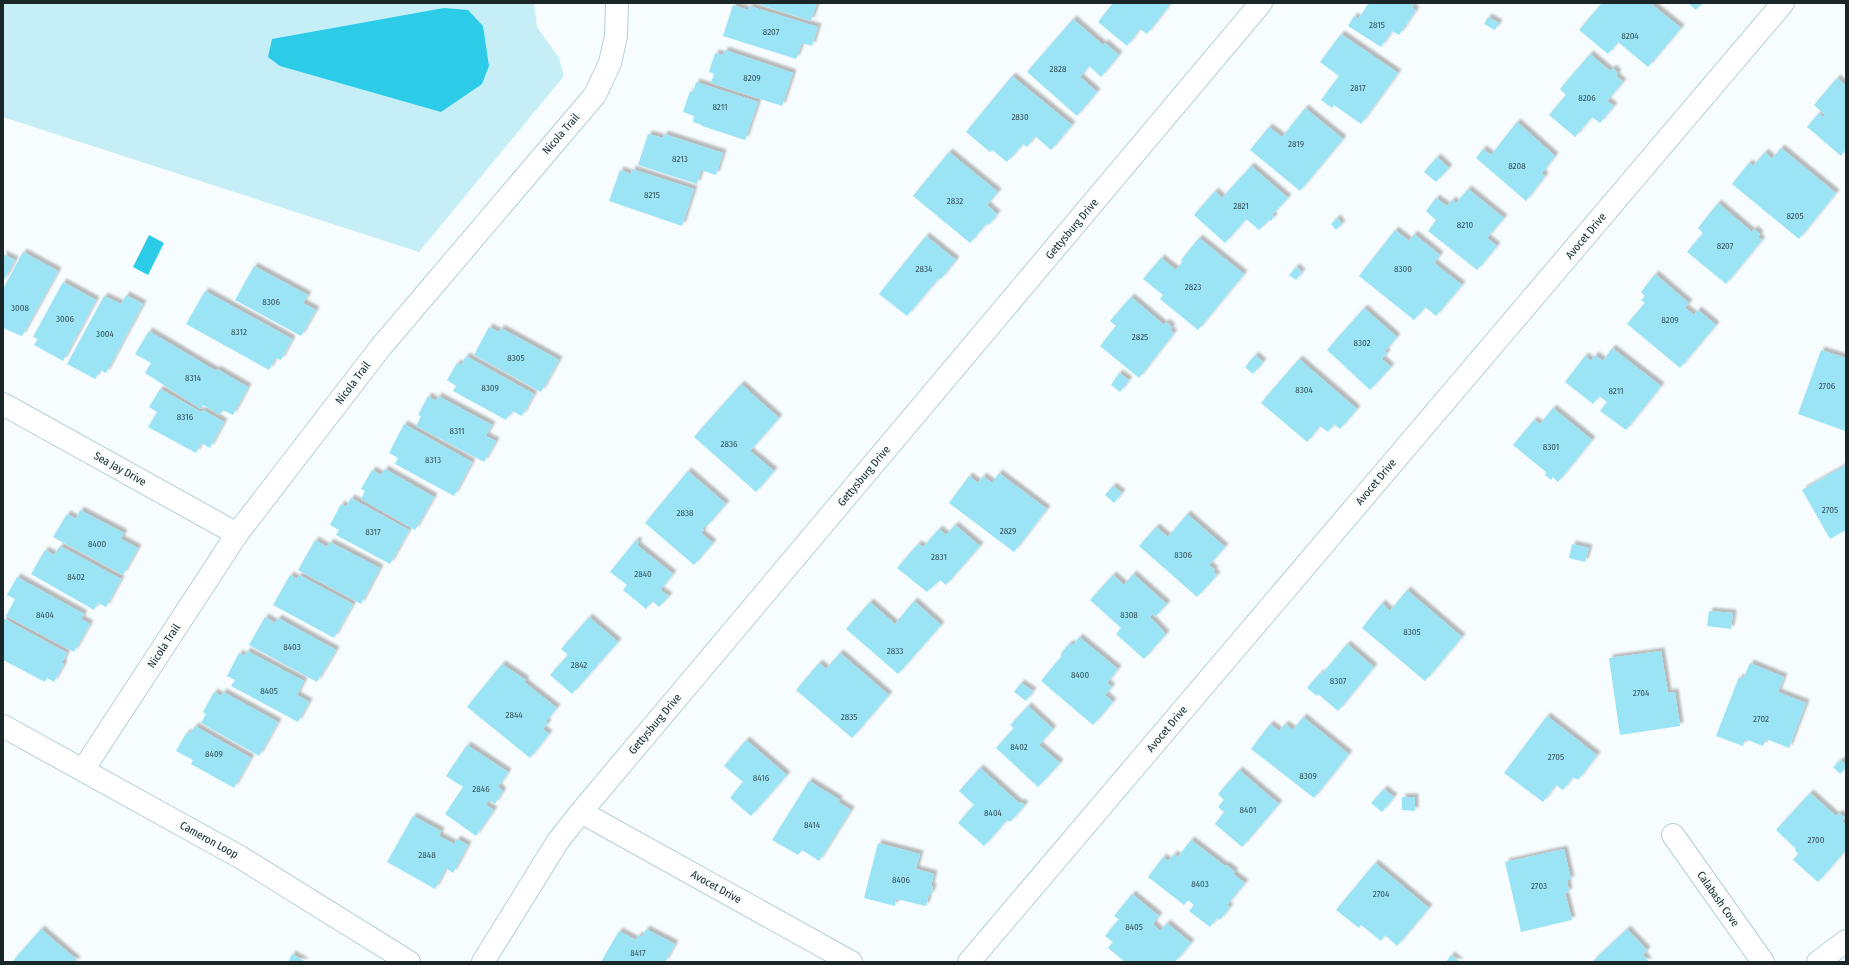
<svg xmlns="http://www.w3.org/2000/svg" width="1849" height="965" viewBox="0 0 1849 965" font-family="'Fira Sans Condensed',sans-serif">
  <style>
    .green { fill: #c5eef7 }
    .water { fill: #2ccce9 }
    .building { fill: #9ae4f6; filter: url(#shadow) }
    .lines { fill: none; stroke-linecap: round; stroke-linejoin: round }
    .minor-casing { stroke: #b4d0d7; stroke-width: 24 }
    .tertiary-casing { stroke: #b4d0d7; stroke-width: 24 }
    .minor { stroke: #fff; stroke-width: 22 }
    .tertiary { stroke: #fff; stroke-width: 22 }
    .labels { text-anchor: middle; dominant-baseline: central; stroke-width: 4; stroke-linejoin: round; paint-order: stroke }
    .number-label { font-size: 9px; fill: #3b565c }
    .street-label { font-size: 11px; fill: #1b2628; stroke: #f7fcfe }
  </style>
  <defs>
    <filter id="shadow"><feDropShadow dx="3.5" dy="-3.5" stdDeviation="1" flood-color="#0004"/></filter>
  </defs>
  <rect width="100%" height="100%" fill="#f7fcfe"/>
  <polygon class="green" points="3,3 534,3 537,27 559,58 564,76 419,252 3,117"/>
  <g class="water">
    <polygon points="444,8 468,10 483,26 489,66 482,84 441,112 280,66 268,57 272,39"/>
    <polygon points="149,235 164,243 148,275 133,267"/>
  </g>
  <g class="building">
    <polygon points="755,3 817,3 811,21"/>
    <polygon points="1113,3 1171,3 1147,34 1140,29 1127,46 1098,22"/>
    <polygon points="1369,3 1415,3 1412,8 1416,10 1399,35 1392,31 1381,47 1348,26 1354,16 1358,19"/>
    <polygon points="1602,3 1650,3 1681,28 1648,67 1618,42 1608,54 1579,30"/>
    <polygon points="1688,3 1702,3 1696,10"/>
    <polygon points="733,5 748,10 749,6 818,27 812,46 802,43 796,59 723,36"/>
    <polygon points="1488,17 1499,23 1495,30 1484,24"/>
    <polygon points="1073,19 1103,45 1105,43 1119,55 1101,77 1089,66 1080,77 1097,92 1077,116 1027,72"/>
    <polygon points="1341,34 1398,73 1361,124 1334,105 1332,108 1321,100 1339,76 1320,62"/>
    <polygon points="725,50 793,73 782,106 711,83 714,74 709,72 715,53 723,55"/>
    <polygon points="1590,54 1610,71 1613,68 1618,73 1616,76 1623,82 1607,101 1614,106 1600,123 1592,117 1575,137 1549,115 1566,95 1560,89"/>
    <polygon points="1012,76 1072,125 1051,150 1035,136 1027,147 1023,144 1007,162 992,150 990,152 966,132"/>
    <polygon points="1837,78 1846,86 1846,149 1841,156 1807,127 1819,113 1823,117 1825,115 1814,105"/>
    <polygon points="696,82 758,102 745,140 702,126 702,125 693,122 694,116 683,112 690,91 693,92"/>
    <polygon points="1305,108 1343,139 1300,191 1250,150 1269,127 1282,137"/>
    <polygon points="1517,122 1555,156 1542,173 1545,176 1526,201 1476,158 1483,149 1491,155"/>
    <polygon points="648,134 663,138 664,134 723,153 716,175 701,170 697,184 638,165"/>
    <polygon points="1781,148 1836,193 1799,239 1732,184 1749,163 1753,166 1765,152 1772,159"/>
    <polygon points="949,152 998,192 987,205 997,214 989,225 987,223 970,243 913,196"/>
    <polygon points="1437,157 1449,168 1436,182 1424,172"/>
    <polygon points="1251,166 1288,198 1272,215 1274,217 1271,221 1269,220 1259,230 1246,219 1225,243 1194,215 1215,191 1222,198"/>
    <polygon points="632,169 694,189 682,226 609,201 620,170 631,174"/>
    <polygon points="1468,189 1504,218 1487,238 1497,246 1477,270 1428,231 1436,220 1426,211 1436,198 1447,206 1452,200 1456,203"/>
    <polygon points="1718,203 1752,232 1754,229 1760,234 1758,237 1762,240 1726,284 1687,252 1703,233 1698,228"/>
    <polygon points="1337,218 1342,224 1336,230 1331,224"/>
    <polygon points="1395,230 1409,241 1414,234 1440,255 1434,263 1462,285 1436,316 1425,307 1414,320 1359,276"/>
    <polygon points="926,236 956,260 941,279 939,278 907,316 879,294"/>
    <polygon points="1199,238 1244,274 1198,330 1160,299 1163,295 1143,279 1161,258 1176,270 1182,262 1181,260"/>
    <polygon points="23,252 58,271 22,336 3,328 3,289"/>
    <polygon points="3,254 15,260 3,282"/>
    <polygon points="254,266 308,295 303,303 316,310 301,336 235,300"/>
    <polygon points="1296,267 1302,272 1296,280 1289,275"/>
    <polygon points="1655,274 1689,303 1685,308 1694,315 1698,310 1716,325 1680,368 1627,324 1645,303 1641,300 1645,296 1641,292"/>
    <polygon points="63,282 96,300 63,361 34,345 38,339 33,337"/>
    <polygon points="205,291 292,339 281,360 276,358 269,370 186,324"/>
    <polygon points="126,295 143,304 106,373 101,370 95,379 67,364 104,296 121,304"/>
    <polygon points="1131,297 1164,325 1166,322 1172,327 1170,330 1174,333 1139,378 1100,346 1116,326 1110,321"/>
    <polygon points="1364,308 1397,337 1385,351 1387,353 1382,359 1391,367 1370,390 1327,350"/>
    <polygon points="489,327 499,332 501,328 559,360 541,392 474,355"/>
    <polygon points="149,331 216,371 217,369 248,387 233,415 223,410 220,415 203,405 201,409 145,373 151,363 135,354"/>
    <polygon points="1612,348 1661,386 1626,430 1600,411 1607,402 1599,396 1593,404 1565,382 1585,356 1591,361 1595,355 1603,361"/>
    <polygon points="1821,350 1846,358 1845,431 1798,414"/>
    <polygon points="1255,355 1263,362 1253,374 1245,367"/>
    <polygon points="466,356 534,394 522,416 512,411 506,420 453,391 456,386 447,380 457,363 461,365"/>
    <polygon points="1299,359 1357,409 1340,429 1334,424 1328,432 1320,426 1307,442 1261,403"/>
    <polygon points="1119,373 1129,380 1120,392 1111,385"/>
    <polygon points="741,384 779,418 750,451 774,471 756,492 694,437"/>
    <polygon points="160,389 201,412 203,410 224,422 210,448 201,443 196,453 148,427 157,412 149,407"/>
    <polygon points="428,396 436,401 438,396 492,425 486,436 496,441 484,462 416,426 421,416 418,415"/>
    <polygon points="1553,408 1592,440 1558,482 1553,477 1551,480 1545,475 1546,472 1513,445 1534,420 1540,424"/>
    <polygon points="404,424 472,462 454,496 395,464 398,458 389,453"/>
    <polygon points="1846,465 1846,530 1830,539 1802,490"/>
    <polygon points="385,469 434,497 415,530 361,499 365,491 361,489 372,470 381,475"/>
    <polygon points="688,471 726,504 706,527 705,526 702,529 704,530 701,533 713,543 694,565 645,523"/>
    <polygon points="999,473 1047,509 1014,552 949,503 969,476 978,483 983,476 992,483"/>
    <polygon points="1113,486 1122,493 1114,503 1105,495"/>
    <polygon points="351,498 409,530 390,564 336,535 339,530 330,525 341,504 346,507"/>
    <polygon points="80,510 124,533 121,539 138,548 123,575 53,537 67,514 76,519"/>
    <polygon points="1187,514 1225,547 1209,565 1215,570 1213,572 1217,575 1197,597 1139,546 1156,527 1168,537"/>
    <polygon points="955,525 980,546 946,585 940,580 927,592 897,568 918,544 923,547 939,529 946,535"/>
    <polygon points="315,540 327,547 330,542 380,568 361,604 298,570"/>
    <polygon points="636,540 639,542 637,545 673,574 660,590 669,596 659,607 652,601 646,609 623,590 627,585 610,572"/>
    <polygon points="1572,544 1589,548 1585,562 1569,558"/>
    <polygon points="60,546 121,579 106,607 98,603 94,610 31,574 45,550 54,555"/>
    <polygon points="1133,574 1167,604 1155,617 1152,614 1150,617 1166,634 1144,659 1116,634 1121,628 1090,600 1113,575 1124,585"/>
    <polygon points="290,575 297,579 299,575 353,604 334,638 273,605"/>
    <polygon points="17,577 84,614 81,619 90,624 74,652 6,616 15,599 7,595"/>
    <polygon points="1407,590 1462,637 1425,681 1362,628 1382,603 1390,611"/>
    <polygon points="914,601 941,625 898,674 846,629 870,602 895,624"/>
    <polygon points="1709,611 1733,613 1731,629 1707,626"/>
    <polygon points="265,617 275,623 278,618 336,650 317,682 249,645"/>
    <polygon points="589,617 618,642 572,694 550,675 568,655 561,649"/>
    <polygon points="3,618 67,653 62,663 64,664 54,682 47,678 45,682 3,660"/>
    <polygon points="1079,637 1118,669 1107,683 1112,687 1105,695 1113,702 1093,725 1041,681 1061,657 1061,653 1069,644 1074,644"/>
    <polygon points="1347,644 1374,667 1338,711 1318,694 1317,696 1307,688 1320,673 1322,674"/>
    <polygon points="247,651 304,681 297,695 309,702 298,722 231,686 235,680 227,676 239,653 244,656"/>
    <polygon points="1661,651 1668,693 1675,692 1680,726 1620,735 1609,658"/>
    <polygon points="840,653 889,695 852,738 796,690 819,663 826,669"/>
    <polygon points="1750,663 1784,677 1778,692 1806,703 1789,748 1766,739 1763,746 1745,739 1743,746 1716,736 1739,677 1743,679"/>
    <polygon points="502,664 526,680 524,682 557,708 546,721 548,723 543,729 549,734 530,758 467,707"/>
    <polygon points="1021,683 1033,691 1026,701 1014,692"/>
    <polygon points="214,692 221,696 223,692 278,722 259,756 201,723 206,714 203,712"/>
    <polygon points="1028,706 1053,729 1039,745 1060,763 1038,787 996,748 1014,728 1010,725"/>
    <polygon points="1547,716 1597,755 1578,780 1573,777 1563,790 1556,785 1543,802 1504,773"/>
    <polygon points="1303,717 1349,754 1314,798 1251,749 1270,724 1279,731 1285,724 1293,730"/>
    <polygon points="195,726 251,758 234,788 191,764 193,760 176,751 187,732 190,734"/>
    <polygon points="746,740 787,775 751,816 730,798 743,782 724,766"/>
    <polygon points="467,745 508,772 498,787 503,791 495,804 489,800 486,805 494,810 476,836 445,814 463,787 446,776"/>
    <polygon points="1841,760 1846,765 1846,768 1840,774 1833,767"/>
    <polygon points="980,768 1019,803 1021,802 1025,805 1010,822 1007,820 984,846 958,823 974,805 959,791"/>
    <polygon points="1239,770 1279,804 1242,847 1215,824 1224,812 1218,807 1224,800 1218,794"/>
    <polygon points="809,781 840,800 838,802 851,810 819,861 802,850 798,855 772,840"/>
    <polygon points="1384,789 1394,797 1382,812 1371,803"/>
    <polygon points="1810,793 1836,816 1839,813 1845,818 1842,821 1846,825 1846,850 1818,882 1793,860 1798,854 1795,850 1796,849 1776,830"/>
    <polygon points="1402,797 1415,797 1415,811 1402,810"/>
    <polygon points="413,816 441,831 439,836 454,844 457,839 468,845 453,873 446,868 435,889 387,862"/>
    <polygon points="1191,840 1225,866 1226,865 1235,872 1233,874 1245,883 1227,905 1230,907 1220,920 1217,918 1210,927 1189,911 1194,905 1188,900 1184,905 1148,877 1163,857 1168,861 1174,854 1178,857"/>
    <polygon points="878,843 920,854 916,869 934,874 931,886 933,887 931,895 929,894 926,906 896,899 895,906 864,898"/>
    <polygon points="1564,849 1571,880 1567,880 1569,892 1565,893 1572,920 1521,932 1505,862"/>
    <polygon points="1375,863 1429,908 1397,946 1385,935 1381,941 1361,925 1359,928 1336,910"/>
    <polygon points="1132,894 1159,916 1153,924 1160,931 1167,923 1191,943 1175,962 1125,962 1108,948 1113,942 1105,936 1119,919 1114,916"/>
    <polygon points="41,929 77,960 76,962 12,962"/>
    <polygon points="646,929 675,944 665,962 601,962 619,931 636,940 638,935 642,937"/>
    <polygon points="1627,929 1647,950 1643,955 1649,962 1592,962"/>
    <polygon points="292,954 306,962 288,962"/>
    <polygon points="1451,955 1460,962 1446,962"/>
  </g>
  <g class="lines">
    <defs>
      <g id="minor">
        <polyline points="3,404 237,534"/>
        <polyline points="83,770 237,534 380,348 595,95 610,63 616,36 617,3"/>
        <polyline points="581,812 851,962"/>
        <polyline points="1673,835 1763,962"/>
        <polyline points="483,962 558,841 581,812 1261,3"/>
        <polyline points="969,962 1783,3"/>
        <polyline points="1818,962 1846,941"/>
      </g>
      <polyline id="tertiary" points="3,726 240,857 409,962"/>
    </defs>
    <use href="#minor" class="minor-casing"/>
    <use href="#tertiary" class="tertiary-casing"/>
    <use href="#minor" class="minor"/>
    <use href="#tertiary" class="tertiary"/>
  </g>
  <g class="labels">
    <g class="number-label">
      <text x="1377" y="25">2815</text>
      <text x="771" y="32">8207</text>
      <text x="1630" y="36">8204</text>
      <text x="1058" y="69">2828</text>
      <text x="752" y="78">8209</text>
      <text x="1358" y="88">2817</text>
      <text x="1587" y="98">8206</text>
      <text x="720" y="107">8211</text>
      <text x="1020" y="117">2830</text>
      <text x="1296" y="144">2819</text>
      <text x="680" y="159">8213</text>
      <text x="1517" y="166">8208</text>
      <text x="652" y="195">8215</text>
      <text x="955" y="201">2832</text>
      <text x="1241" y="206">2821</text>
      <text x="1795" y="216">8205</text>
      <text x="1465" y="225">8210</text>
      <text x="1725" y="246">8207</text>
      <text x="924" y="269">2834</text>
      <text x="1403" y="269">8300</text>
      <text x="1193" y="287">2823</text>
      <text x="271" y="302">8306</text>
      <text x="20" y="308">3008</text>
      <text x="65" y="319">3006</text>
      <text x="1670" y="320">8209</text>
      <text x="239" y="332">8312</text>
      <text x="105" y="334">3004</text>
      <text x="1140" y="337">2825</text>
      <text x="1362" y="343">8302</text>
      <text x="516" y="358">8305</text>
      <text x="193" y="378">8314</text>
      <text x="1827" y="386">2706</text>
      <text x="490" y="388">8309</text>
      <text x="1304" y="390">8304</text>
      <text x="1616" y="391">8211</text>
      <text x="185" y="417">8316</text>
      <text x="457" y="431">8311</text>
      <text x="729" y="444">2836</text>
      <text x="1551" y="447">8301</text>
      <text x="433" y="460">8313</text>
      <text x="1830" y="510">2705</text>
      <text x="685" y="513">2838</text>
      <text x="1008" y="531">2829</text>
      <text x="373" y="532">8317</text>
      <text x="97" y="544">8400</text>
      <text x="1183" y="555">8306</text>
      <text x="939" y="557">2831</text>
      <text x="643" y="574">2840</text>
      <text x="76" y="577">8402</text>
      <text x="45" y="615">8404</text>
      <text x="1129" y="615">8308</text>
      <text x="1412" y="632">8305</text>
      <text x="292" y="647">8403</text>
      <text x="895" y="651">2833</text>
      <text x="579" y="665">2842</text>
      <text x="1080" y="675">8400</text>
      <text x="1338" y="681">8307</text>
      <text x="269" y="691">8405</text>
      <text x="1641" y="693">2704</text>
      <text x="514" y="715">2844</text>
      <text x="849" y="717">2835</text>
      <text x="1761" y="719">2702</text>
      <text x="1019" y="747">8402</text>
      <text x="214" y="754">8409</text>
      <text x="1556" y="757">2705</text>
      <text x="1308" y="776">8309</text>
      <text x="761" y="778">8416</text>
      <text x="481" y="789">2846</text>
      <text x="1248" y="810">8401</text>
      <text x="993" y="813">8404</text>
      <text x="812" y="825">8414</text>
      <text x="1816" y="840">2700</text>
      <text x="427" y="855">2848</text>
      <text x="901" y="880">8406</text>
      <text x="1200" y="884">8403</text>
      <text x="1539" y="886">2703</text>
      <text x="1381" y="894">2704</text>
      <text x="1134" y="927">8405</text>
      <text x="638" y="953">8417</text>
    </g>
    <g class="street-label">
      <text transform="translate(561 134) rotate(-49)">Nicola Trail</text>
      <text transform="translate(1072 229) rotate(-50)">Gettysburg Drive</text>
      <text transform="translate(1586 236) rotate(-50)">Avocet Drive</text>
      <text transform="translate(353 383) rotate(-53)">Nicola Trail</text>
      <text transform="translate(120 469) rotate(29)">Sea Jay Drive</text>
      <text transform="translate(864 476) rotate(-50)">Gettysburg Drive</text>
      <text transform="translate(1376 482) rotate(-50)">Avocet Drive</text>
      <text transform="translate(164 646) rotate(-57)">Nicola Trail</text>
      <text transform="translate(655 724) rotate(-50)">Gettysburg Drive</text>
      <text transform="translate(1167 729) rotate(-50)">Avocet Drive</text>
      <text transform="translate(209 840) rotate(29)">Cameron Loop</text>
      <text transform="translate(716 887) rotate(29)">Avocet Drive</text>
      <text transform="translate(1718 899) rotate(55)">Calabash Cove</text>
    </g>
  </g>
  <rect width="1849" height="965" fill="none" stroke="#1b2628" stroke-width="8"/>
</svg>
